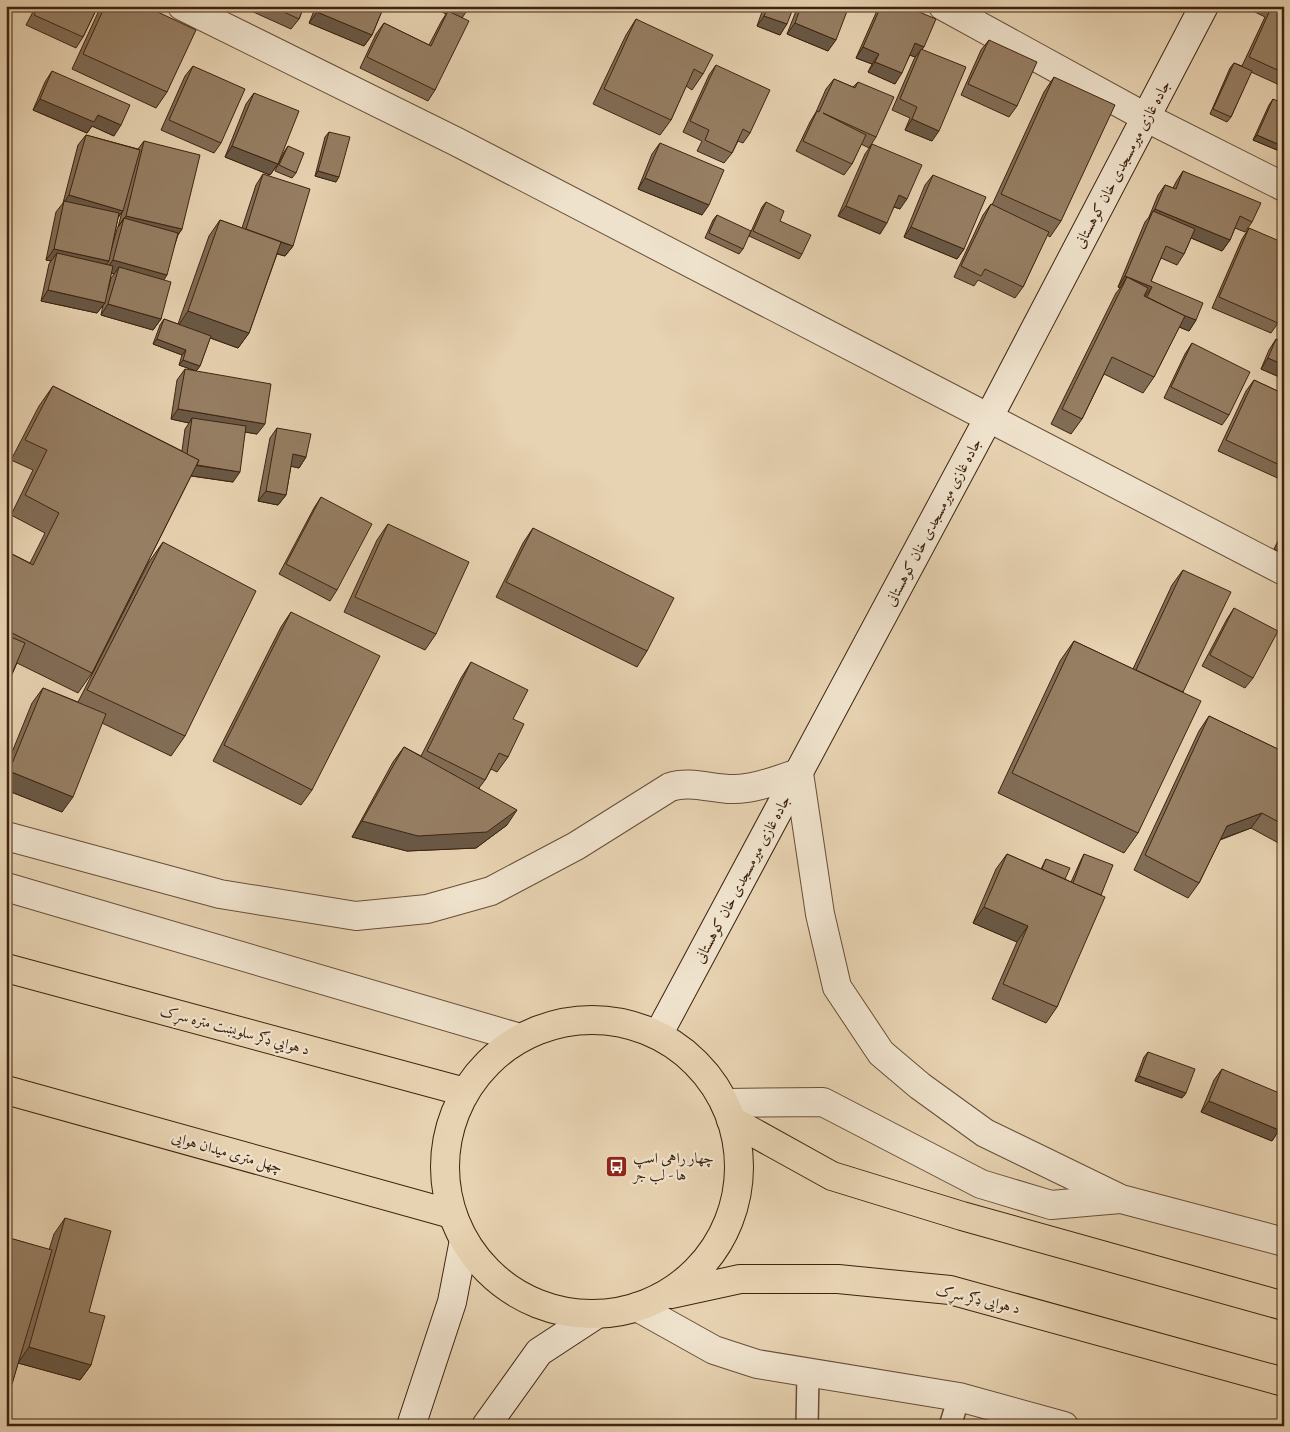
<svg xmlns="http://www.w3.org/2000/svg" width="1290" height="1432" viewBox="0 0 1290 1432" font-family="Alegreya,Amiri,serif">
  <style>
    .lines { fill: none; stroke-linecap: round; stroke-linejoin: round }
    .lane-casing { stroke: #684f38; stroke-width: 24 }
    .street-casing { stroke: #684f38; stroke-width: 30 }
    .secondary-casing { stroke: #3e230f; stroke-width: 30 }
    .primary-casing { stroke: #3e230f; stroke-width: 30 }
    .lane { stroke: #efe2cc; stroke-width: 21 }
    .street { stroke: #efe2cc; stroke-width: 28 }
    .secondary { stroke: #efe2cc; stroke-width: 28 }
    .primary { stroke: #e7d2b1; stroke-width: 28 }
    .wall { fill: #816c55; stroke: #3e230f; fill-rule: evenodd }
    .shaded-wall { fill: #695845; stroke: #3e230f }
    .building { fill: #967e63; stroke: #3e230f }
    .labels { text-anchor: middle; dominant-baseline: central; stroke-width: 4.5; stroke-linejoin: round; paint-order: stroke }
    .street-label { font-size: 15px; fill: #3e230f; stroke: #efe2cc }
    .poi-label { font-size: 15px; fill: #3e230f; stroke: #efe2cc; text-anchor: start }
  </style>
  <rect width="100%" height="100%" fill="#e7d2b1"/>
  <filter id="stains"><feTurbulence type="fractalNoise" baseFrequency=".004" numOctaves="4"/><feColorMatrix values="0 0 0 0 .2 0 0 0 0 .09 0 0 0 0 .02 0 0 0 .5 -.17"/></filter>
  <radialGradient id="worn" r=".72"><stop offset=".6" stop-color="#630" stop-opacity="0"/><stop offset="1" stop-color="#630" stop-opacity=".3"/></radialGradient>
  <g class="lines">
    <defs>
      <g id="lane">
        <polyline points="807,1426 808,1374"/>
        <polyline points="950,1426 959,1397"/>
      </g>
      <g id="street">
        <polyline points="182,6 457,142 1284,571"/>
        <polyline points="943,6 1147,118 1284,187"/>
        <path d="M6 836 220 894 356 916 427 909 491 891 576 846 670 787C694 779 720 793 746 788 764 786 782 778 799 773L820 914 837 987 881 1053 920 1086 985 1133 1121 1199 1284 1242"/>
        <polyline points="6,887 520,1038"/>
        <polyline points="725,1103 823,1102 981,1184 1051,1205 1120,1199"/>
        <polyline points="637,1307 714,1350 757,1364 959,1397 1064,1426"/>
      </g>
      <g id="secondary">
        <polyline points="658,1035 988,419 1204,6"/>
        <polyline points="411,1426 452,1302 464,1240"/>
        <polyline points="486,1426 539,1352 597,1314"/>
      </g>
      <g id="primary">
        <polyline points="6,968 465,1092"/>
        <circle cx="592" cy="1167" r="147"/>
        <polyline points="6,1090 448,1213"/>
        <polyline points="731,1120 832,1176 962,1216 1284,1306"/>
        <polyline points="671,1294 740,1279 838,1279 950,1290 1284,1382"/>
      </g>
    </defs>
    <use href="#lane" class="lane-casing"/>
    <use href="#street" class="street-casing"/>
    <use href="#secondary" class="secondary-casing"/>
    <use href="#primary" class="primary-casing"/>
    <use href="#lane" class="lane"/>
    <use href="#street" class="street"/>
    <use href="#secondary" class="secondary"/>
    <use href="#primary" class="primary"/>
  </g>
  <g class="wall">
    <polygon points="36,6 98,6 83,37 76,48 26,25"/>
    <polygon points="101,6 145,6 167,92 156,108 72,69"/>
    <polygon points="240,6 304,6 299,19 291,29"/>
    <polygon points="316,6 384,6 372,35 364,46 309,23"/>
    <polygon points="430,6 470,6 462,18 435,90 428,101 360,68 376,34 384,23 429,45 441,22 446,14"/>
    <polygon points="764,6 794,6 780,35 757,26"/>
    <polygon points="798,6 849,6 828,51 787,34"/>
    <polygon points="879,6 905,6 924,47 922,49 932,141 905,130 910,118 892,110 915,57 910,55 895,84 868,72 872,64 856,58"/>
    <polygon points="1258,6 1284,6 1284,87 1251,72 1231,117 1227,122 1210,114 1230,68 1234,63 1242,66 1265,17 1255,12"/>
    <polygon points="636,19 703,74 692,90 686,86 671,120 660,135 593,104 626,35"/>
    <polygon points="989,40 1017,106 1009,117 961,95 981,50"/>
    <polygon points="716,65 750,133 743,143 738,141 732,153 724,163 697,151 702,141 683,132 709,75"/>
    <polygon points="193,66 221,143 214,153 161,130 185,76"/>
    <polygon points="52,71 114,136 92,126 87,133 33,110 45,82"/>
    <polygon points="1054,77 1061,221 1050,237 1047,235 1023,287 1015,298 978,280 974,286 954,277 983,215 991,204 992,205 1044,92"/>
    <polygon points="834,79 853,87 858,82 876,137 869,148 861,144 852,164 844,175 796,151 810,122 816,112 826,89"/>
    <polygon points="254,93 278,164 270,175 225,157 246,104"/>
    <polygon points="1273,99 1277,150 1253,140 1269,105"/>
    <polygon points="329,132 336,182 315,176 325,137"/>
    <path d="M86 135 138 149 144 141 182 229 178 235 163 280 161 319 153 330 101 315 103 305 97 313 41 301 49 264 51 261 46 260 56 212 63 203 78 145ZM122 212 118 227 117 229 111 250 118 218ZM111 273 114 274 111 278 108 290Z"/>
    <polygon points="660,143 702,215 638,189 652,154"/>
    <polygon points="872,144 900,209 894,207 880,234 838,216 865,154"/>
    <polygon points="1284,145 1284,154 1280,153"/>
    <polygon points="288,146 296,173 292,178 275,171 284,152"/>
    <polygon points="1183,171 1252,222 1245,232 1235,228 1230,240 1222,251 1191,238 1184,254 1177,265 1161,258 1151,281 1196,320 1189,331 1179,327 1154,377 1143,393 1104,374 1082,419 1071,434 1051,424 1116,293 1120,288 1118,287 1145,222 1149,217 1158,195 1165,185 1173,188 1176,182"/>
    <polygon points="263,174 293,246 285,256 277,254 249,333 238,348 210,338 200,366 196,371 179,365 182,355 153,344 160,325 164,319 178,324 209,236 220,220 242,228 256,185"/>
    <polygon points="933,175 964,249 957,259 904,237 925,185"/>
    <polygon points="766,202 780,221 802,254 799,259 749,236 762,207"/>
    <polygon points="717,215 743,249 739,254 705,238 713,220"/>
    <polygon points="1249,228 1278,323 1271,333 1212,308 1242,239"/>
    <polygon points="1276,339 1284,343 1284,379 1261,369 1269,350"/>
    <polygon points="1192,343 1229,415 1222,425 1164,398 1185,354"/>
    <polygon points="185,369 257,434 245,432 233,482 191,476 92,673 78,693 17,663 6,688 6,551 30,563 45,533 11,515 33,470 11,460 39,406 53,386 182,451 185,429 189,423 171,419 177,380"/>
    <polygon points="1254,380 1284,394 1284,477 1282,480 1218,451 1246,391"/>
    <polygon points="277,428 306,457 299,468 291,466 286,495 278,505 258,501 270,438"/>
    <polygon points="321,497 337,590 330,601 279,574 314,508"/>
    <polygon points="388,524 436,634 425,650 344,612 377,540"/>
    <polygon points="533,528 647,651 637,667 496,597 523,543"/>
    <polygon points="1284,529 1284,554 1274,549"/>
    <polygon points="163,542 185,736 171,756 102,723 62,812 6,790 6,767 32,703 43,688 78,702 149,562"/>
    <polygon points="1183,570 1183,693 1138,833 1124,853 998,793 1060,661 1074,641 1133,669 1172,585"/>
    <polygon points="1234,608 1253,678 1245,688 1202,666 1227,619"/>
    <polygon points="291,612 312,790 301,805 213,761 281,627"/>
    <polygon points="471,662 513,719 508,757 497,772 491,769 485,780 479,788 507,825 476,848 407,851 352,837 393,762 404,747 421,756 461,678"/>
    <polygon points="1209,716 1284,752 1284,846 1251,828 1220,840 1199,883 1188,898 1134,870 1199,731"/>
    <polygon points="1007,854 1041,869 1046,859 1065,879 1071,882 1081,860 1084,854 1101,895 1057,1007 1046,1023 992,999 1017,942 973,923 996,869"/>
    <polygon points="1148,1052 1186,1093 1182,1098 1135,1081 1144,1057"/>
    <polygon points="1222,1069 1279,1130 1272,1141 1201,1112 1214,1080"/>
    <polygon points="65,1218 89,1312 91,1365 80,1380 18,1363 9,1394 6,1397 6,1237 49,1250 54,1234"/>
  </g>
  <g class="shaded-wall">
    <polygon points="317,12 372,35 364,46 309,23"/>
    <polygon points="764,16 787,24 780,35 757,26"/>
    <polygon points="795,23 836,40 828,51 787,34"/>
    <polygon points="915,43 924,47 915,57 907,54"/>
    <polygon points="863,47 879,54 872,64 856,58"/>
    <polygon points="875,62 902,73 895,84 868,72"/>
    <polygon points="40,99 98,115 121,125 114,136 92,126 87,133 33,110"/>
    <polygon points="912,119 939,131 932,141 905,130"/>
    <polygon points="1257,135 1280,145 1277,150 1253,140"/>
    <polygon points="232,146 278,164 270,175 225,157"/>
    <polygon points="318,171 339,177 336,182 315,176"/>
    <polygon points="645,178 709,205 702,215 638,189"/>
    <polygon points="69,195 123,211 115,221 63,204"/>
    <polygon points="899,195 907,199 900,209 892,206"/>
    <polygon points="846,206 887,223 880,234 838,216"/>
    <polygon points="1155,209 1230,240 1222,251 1149,220 1151,215"/>
    <polygon points="126,216 182,229 174,240 124,218 118,227"/>
    <polygon points="911,227 964,249 957,259 904,237"/>
    <polygon points="246,231 293,246 285,256 238,242"/>
    <polygon points="54,249 109,261 101,271 57,253 51,261 46,260"/>
    <polygon points="113,260 167,275 160,286 119,267 114,274 105,271"/>
    <polygon points="1125,276 1152,287 1144,298 1127,277 1120,288 1118,287"/>
    <polygon points="48,290 105,303 97,313 41,301"/>
    <polygon points="1146,299 1196,320 1189,331 1139,310"/>
    <polygon points="108,304 161,319 153,330 101,315"/>
    <polygon points="188,311 249,333 238,348 178,326"/>
    <polygon points="157,339 186,350 182,355 153,344"/>
    <polygon points="1268,358 1284,365 1284,379 1261,369"/>
    <polygon points="183,360 200,366 196,371 179,365"/>
    <polygon points="178,409 265,424 257,434 192,423 192,418 189,423 171,419"/>
    <polygon points="293,454 306,457 299,468 285,465"/>
    <polygon points="186,464 240,472 233,482 179,474"/>
    <polygon points="266,491 286,495 278,505 258,501"/>
    <polygon points="9,771 73,797 62,812 6,790 6,775"/>
    <polygon points="517,810 507,825 476,848 407,851 352,837 362,821"/>
    <polygon points="1262,813 1251,828 1216,841 1227,826"/>
    <polygon points="984,907 1028,926 1017,942 973,923"/>
    <polygon points="1139,1076 1186,1093 1182,1098 1135,1081"/>
    <polygon points="1209,1101 1279,1130 1272,1141 1201,1112"/>
    <polygon points="29,1347 91,1365 80,1380 18,1363"/>
  </g>
  <g class="building">
    <polygon points="38,6 98,6 83,37 34,15"/>
    <polygon points="105,6 145,6 196,30 167,92 83,54"/>
    <polygon points="271,6 304,6 299,19"/>
    <polygon points="319,6 384,6 372,35 317,12"/>
    <polygon points="460,6 470,6 468,10"/>
    <polygon points="768,6 794,6 787,24 764,16"/>
    <polygon points="801,6 849,6 836,40 795,23"/>
    <polygon points="881,6 905,6 936,19 924,47 915,43 902,73 875,62 879,54 863,47"/>
    <polygon points="1259,6 1284,6 1284,14 1271,8 1269,11 1259,7"/>
    <polygon points="1271,8 1284,14 1284,73 1249,57"/>
    <polygon points="448,11 469,21 435,90 367,57 384,23 431,46"/>
    <polygon points="636,19 713,55 703,74 694,69 671,120 604,89"/>
    <polygon points="989,40 1037,62 1017,106 968,84"/>
    <polygon points="921,49 966,67 939,131 912,119 917,107 900,99"/>
    <polygon points="1234,63 1252,71 1231,117 1213,109"/>
    <polygon points="716,65 770,90 750,133 743,129 732,153 705,140 709,130 690,121"/>
    <polygon points="193,66 245,89 221,143 169,120"/>
    <polygon points="52,71 130,105 121,125 98,115 94,122 40,99"/>
    <polygon points="1054,77 1115,105 1061,221 1001,194"/>
    <polygon points="834,79 855,88 858,82 894,97 876,137 823,113 866,135 852,164 803,141 817,111 819,112"/>
    <polygon points="254,93 299,111 278,164 232,146"/>
    <polygon points="1273,99 1284,104 1284,137 1280,145 1257,135"/>
    <polygon points="329,132 350,137 339,177 318,171"/>
    <polygon points="86,135 140,150 123,211 69,195"/>
    <polygon points="144,141 200,155 182,229 126,216"/>
    <polygon points="660,143 724,170 709,205 645,178"/>
    <polygon points="872,144 922,165 907,199 899,195 887,223 846,206"/>
    <polygon points="288,146 304,153 296,173 279,165"/>
    <polygon points="1183,171 1261,203 1252,222 1240,216 1230,240 1155,209 1165,185 1176,189"/>
    <polygon points="263,174 310,189 293,246 246,229"/>
    <polygon points="933,175 986,197 964,249 911,227"/>
    <polygon points="64,201 119,213 109,261 54,249"/>
    <polygon points="766,202 784,211 780,221 811,235 802,254 753,231"/>
    <polygon points="991,204 1049,232 1023,287 985,269 981,276 961,266"/>
    <polygon points="1153,211 1195,229 1184,254 1166,246 1151,281 1203,303 1196,320 1183,315 1147,297 1152,287 1125,276"/>
    <polygon points="717,215 751,231 743,249 709,233"/>
    <polygon points="124,218 178,233 167,275 113,260"/>
    <polygon points="220,220 281,242 249,333 188,311"/>
    <polygon points="1249,228 1284,243 1284,310 1278,323 1219,297"/>
    <polygon points="57,253 113,266 105,303 48,290"/>
    <polygon points="119,267 171,282 161,319 108,304"/>
    <polygon points="1127,277 1148,288 1144,296 1185,316 1154,377 1112,357 1082,419 1062,409"/>
    <polygon points="164,319 211,336 200,366 183,360 186,350 157,339"/>
    <polygon points="1276,339 1284,343 1284,365 1268,358"/>
    <polygon points="1192,343 1250,372 1229,415 1171,387"/>
    <polygon points="185,369 271,384 265,424 178,409"/>
    <polygon points="1254,380 1284,394 1284,467 1226,440"/>
    <polygon points="53,386 199,460 92,673 6,630 6,551 33,565 59,513 25,495 47,450 25,440"/>
    <polygon points="192,418 246,426 240,472 197,465 199,460 187,454"/>
    <polygon points="277,428 311,434 306,457 293,454 286,495 266,491"/>
    <polygon points="321,497 372,524 337,590 286,564"/>
    <polygon points="388,524 469,562 436,634 355,597"/>
    <polygon points="533,528 674,598 647,651 506,582"/>
    <polygon points="1284,531 1284,546 1278,544"/>
    <polygon points="163,542 256,591 185,736 87,690"/>
    <polygon points="1183,570 1231,592 1183,692 1136,670"/>
    <polygon points="1234,608 1278,631 1253,678 1210,655"/>
    <polygon points="291,612 380,656 312,790 224,745"/>
    <polygon points="6,635 25,643 6,688"/>
    <polygon points="1074,641 1201,701 1138,833 1012,773"/>
    <polygon points="471,662 528,690 513,719 524,724 508,757 499,753 485,780 427,751"/>
    <polygon points="43,688 106,714 73,797 9,771"/>
    <polygon points="1209,716 1284,752 1284,825 1262,813 1227,826 1199,883 1145,855"/>
    <polygon points="404,747 517,810 487,832 418,836 362,821"/>
    <polygon points="1007,854 1105,897 1057,1007 1003,984 1028,926 984,907"/>
    <polygon points="1084,854 1113,865 1101,895 1073,883"/>
    <polygon points="1046,859 1070,868 1065,879 1042,869"/>
    <polygon points="1148,1052 1195,1069 1186,1093 1139,1076"/>
    <polygon points="1222,1069 1284,1095 1284,1119 1279,1130 1209,1101"/>
    <polygon points="65,1218 111,1231 89,1312 105,1316 91,1365 29,1347"/>
    <polygon points="6,1237 52,1250 9,1394 6,1393"/>
  </g>
  <defs>
    <symbol id="bus-square" viewBox="-11 -11 22 22"><rect x="-9" y="-9" width="18" height="18" rx="4" fill="#8f2418" stroke="#efe2cc"/><path d="M-5-6H5V4H4V6H2V4H-2V6H-4V4H-5ZM-3.5-4V0h7V-4ZM-3.5 1.2v1.5H-2V1.2ZM2 1.2v1.5H3.5V1.2Z" fill="#fff"/></symbol>
  </defs>
  <g fill-rule="evenodd">
    <use href="#bus-square" x="604" y="1154" width="25" height="25"/>
  </g>
  <g class="labels">
    <g class="street-label">
      <text transform="translate(1122 164) rotate(-62)">جاده غازی میرمسجدی خان کوهستانی</text>
      <text transform="translate(933 522) rotate(-62)">جاده غازی میرمسجدی خان کوهستانی</text>
      <text transform="translate(742 879) rotate(-62)">جاده غازی میرمسجدی خان کوهستانی</text>
      <text transform="translate(235 1030) rotate(15)">د هوايي ډګر سلویښت متره سړک</text>
      <text transform="translate(227 1152) rotate(16)">چهل متری میدان هوایی</text>
      <text transform="translate(978 1299) rotate(13)">د هوایی ډګر سړک</text>
    </g>
    <g class="poi-label">
      <text x="633" y="1158">چهار راهی اسپ<tspan x="633" dy="17">ها - لب جر</tspan></text>
    </g>
  </g>
  <rect width="1290" height="1432" fill="none" stroke="#e7d2b1" stroke-width="25"/>
  <rect x="8" y="8" width="1275" height="1417" fill="none" stroke="#3e230f" stroke-width="2.5"/>
  <rect x="12" y="12" width="1265" height="1407" fill="none" stroke="#3e230f"/>
  <rect width="100%" height="100%" filter="url(#stains)"/>
  <rect width="100%" height="100%" fill="url(#worn)"/>
</svg>
